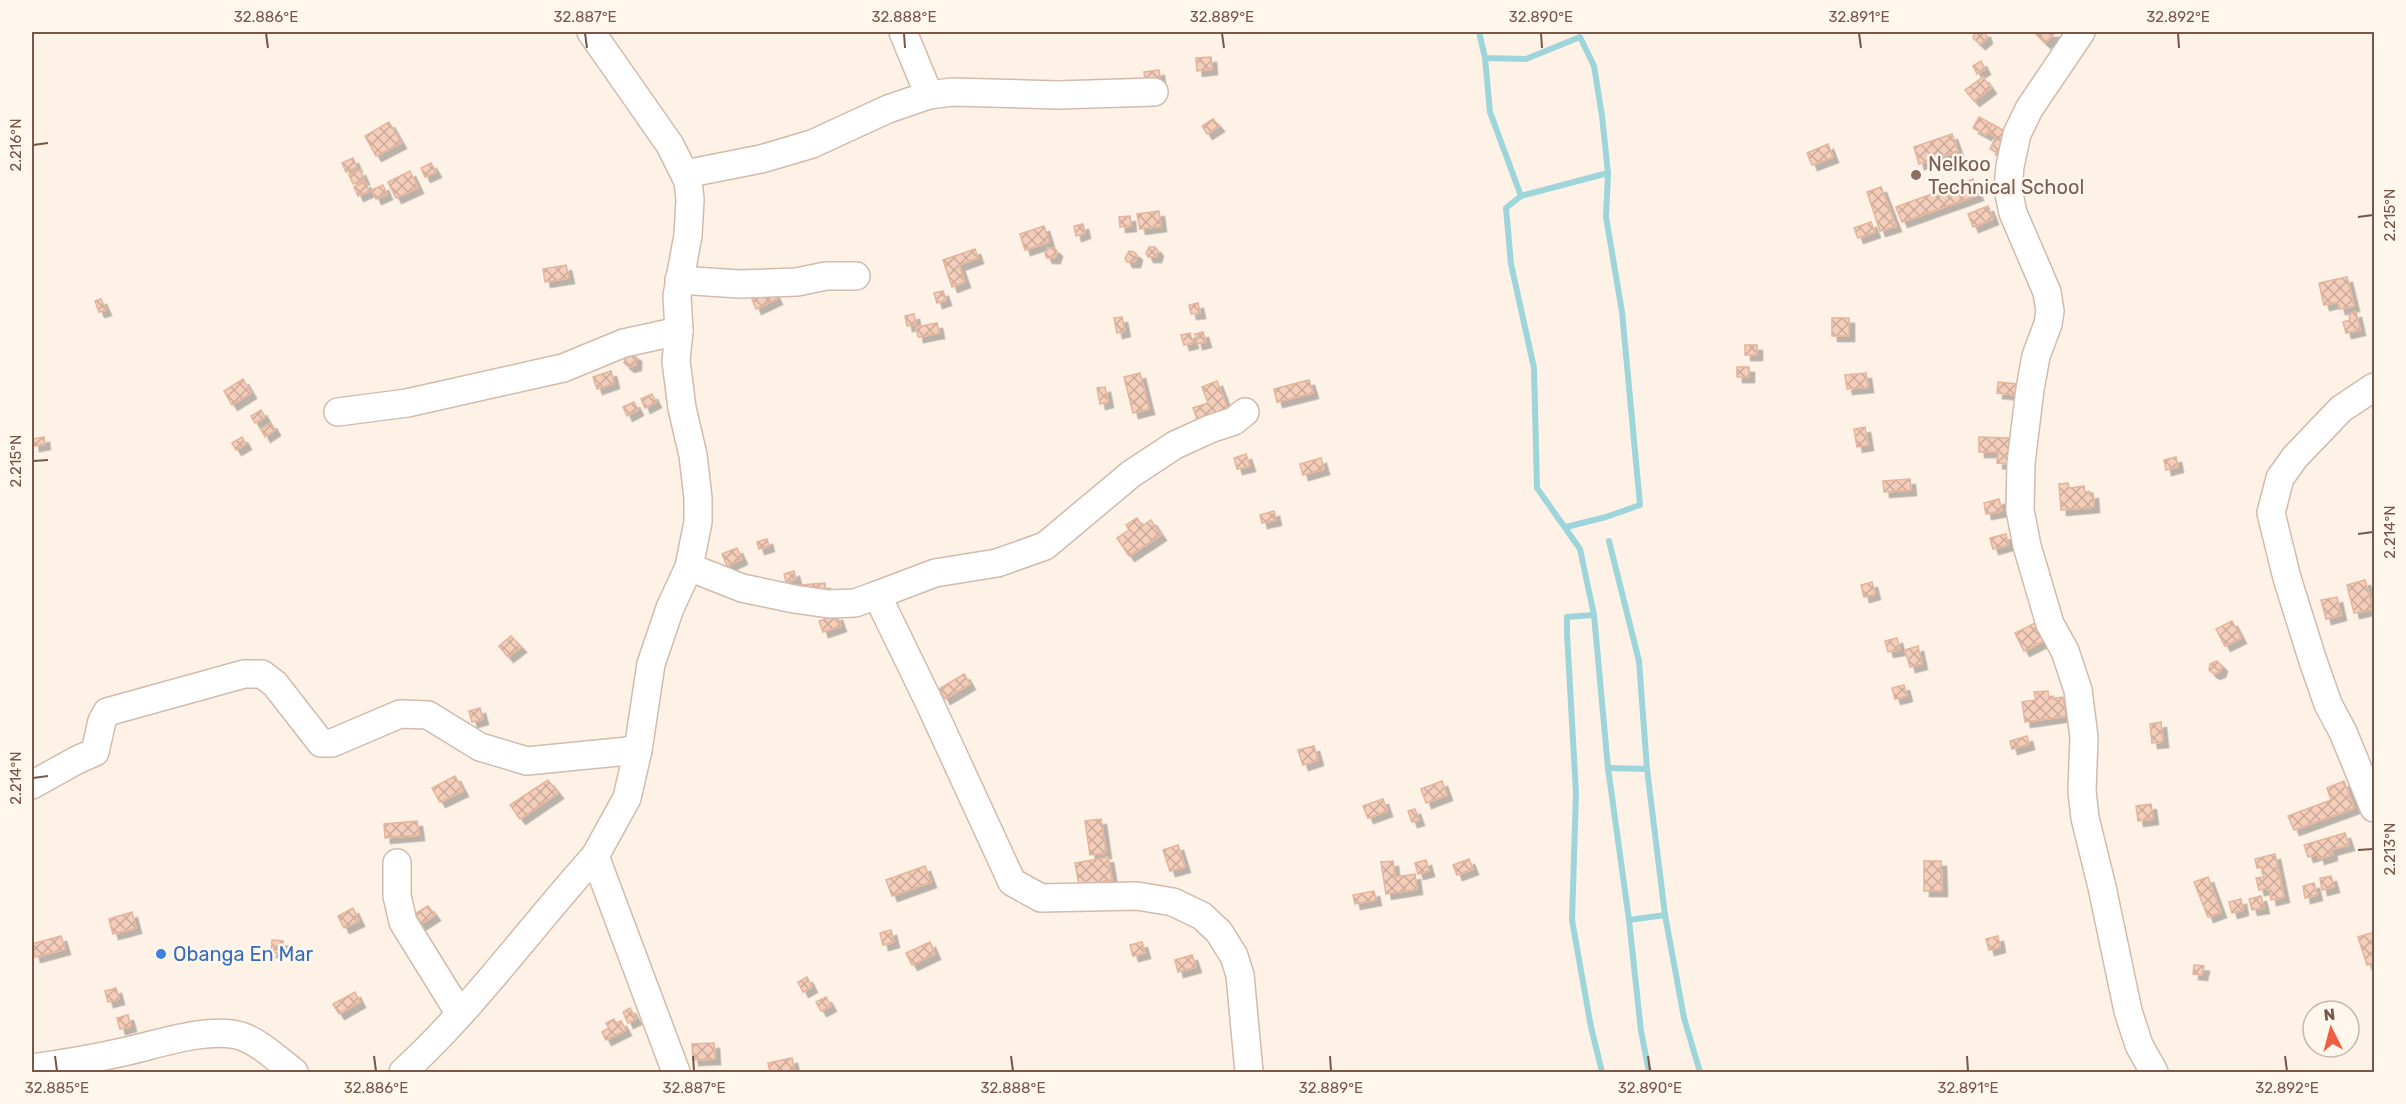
<svg xmlns="http://www.w3.org/2000/svg" width="2406" height="1104" viewBox="0 0 2406 1104" font-family="Rubik,sans-serif">
  <style>
    .lines { fill: none; stroke-linecap: round; stroke-linejoin: round }
    .stream { stroke: #9ed5da; stroke-width: 6 }
    .building { fill: url(#building-cross-hatch); stroke: #e7b39b; stroke-width: 1.5; filter: url(#shadow) }
    .minor-casing { stroke: #d2bbad; stroke-width: 30 }
    .minor { stroke: #fff; stroke-width: 27 }
    .ticks { fill: none; stroke: #785648; stroke-width: 2 }
    .education-dot { fill: #8d6e63; stroke: #fff6ec; stroke-width: 2 }
    .shop-dot { fill: #3f7fe0; stroke: #fff6ec; stroke-width: 2 }
    .labels { text-anchor: middle; dominant-baseline: central; stroke-width: 5; stroke-linejoin: round; paint-order: stroke }
    .education-label { font-size: 20px; fill: #785e54; stroke: #fff6ec; text-anchor: start }
    .shop-label { font-size: 20px; fill: #366cbe; stroke: #fff6ec; text-anchor: start }
    .neatline { fill: none; stroke: #785648; stroke-width: 2 }
    .ticks-label { font-size: 15px; text-anchor: middle; fill: #785648 }
  </style>
  <defs>
    <pattern id="building-cross-hatch" width="8" height="8" patternUnits="userSpaceOnUse" patternTransform="scale(1.5)"><rect width="8" height="8" fill="#f4cebb"/><path d="M0 0l8 8M0 8l8-8" fill="none" stroke="#caaa9a"/></pattern>
    <filter id="shadow"><feDropShadow dx="5.5" dy="5.5" stdDeviation="0" flood-color="#0004"/></filter>
  </defs>
  <rect width="100%" height="100%" fill="#fdf2e5"/>
  <g class="lines">
    <g class="stream">
      <polyline points="1479,32 1485,58 1526,59 1580,37 1594,66 1602,116 1608,173 1606,217 1622,312 1640,505 1606,517 1566,527"/>
      <polyline points="1485,58 1490,112 1521,196 1608,173"/>
      <polyline points="1521,196 1506,208 1511,264 1534,368 1537,488 1580,549 1594,615 1608,768 1629,920 1641,1031 1649,1072"/>
      <polyline points="1609,541 1639,661 1647,769 1665,915 1684,1018 1700,1072"/>
      <polyline points="1594,615 1567,617 1567,634 1576,793 1572,920 1591,1027 1602,1072"/>
      <polyline points="1608,768 1647,769"/>
      <polyline points="1629,920 1665,915"/>
    </g>
  </g>
  <g class="building">
    <polygon points="1975,32 1985,32 1987,38 1980,44 1973,38"/>
    <polygon points="2037,32 2056,32 2045,43 2035,33"/>
    <polygon points="1211,57 1212,69 1197,71 1196,58"/>
    <polygon points="1981,61 1985,69 1977,74 1973,66"/>
    <polygon points="1159,70 1161,86 1146,88 1144,72"/>
    <polygon points="1983,77 1991,88 1974,101 1965,90"/>
    <polygon points="1979,117 1992,124 1986,135 1973,128"/>
    <polygon points="1213,119 1219,126 1207,134 1202,126"/>
    <polygon points="389,122 401,143 376,156 365,136"/>
    <polygon points="1992,124 2012,135 2001,155 1990,149 1996,137 1988,132"/>
    <polygon points="1952,134 1958,151 1919,164 1914,147"/>
    <polygon points="1828,144 1833,157 1812,165 1807,153"/>
    <polygon points="353,158 357,167 346,172 342,163"/>
    <polygon points="431,163 436,172 425,177 421,168"/>
    <polygon points="360,170 364,179 353,184 349,175"/>
    <polygon points="410,171 418,188 396,198 388,182"/>
    <polygon points="1973,179 1978,195 1902,222 1896,207"/>
    <polygon points="365,182 369,191 358,196 354,187"/>
    <polygon points="383,185 387,194 376,199 372,190"/>
    <polygon points="1881,187 1896,226 1880,231 1867,192"/>
    <polygon points="1988,206 1993,219 1973,227 1968,214"/>
    <polygon points="1159,211 1161,226 1140,229 1137,214"/>
    <polygon points="1130,216 1131,226 1120,227 1119,217"/>
    <polygon points="1871,222 1875,232 1858,238 1854,228"/>
    <polygon points="1083,224 1085,233 1076,236 1074,226"/>
    <polygon points="1044,226 1049,242 1025,250 1020,234"/>
    <polygon points="1149,247 1155,247 1158,251 1156,257 1148,257 1146,253"/>
    <polygon points="1048,248 1054,248 1057,251 1055,258 1047,258 1045,254"/>
    <polygon points="975,249 978,258 959,265 965,282 952,287 943,260"/>
    <polygon points="1129,251 1134,252 1137,255 1135,262 1127,262 1125,258"/>
    <polygon points="566,265 569,278 545,282 543,269"/>
    <polygon points="2347,277 2354,306 2340,309 2338,302 2324,305 2319,283"/>
    <polygon points="772,289 777,299 756,309 752,299"/>
    <polygon points="943,291 946,300 937,303 934,293"/>
    <polygon points="101,299 106,310 99,312 95,301"/>
    <polygon points="1198,303 1200,313 1191,314 1189,305"/>
    <polygon points="2356,312 2360,330 2346,333 2343,322 2350,320 2349,314"/>
    <polygon points="914,314 916,324 907,326 905,316"/>
    <polygon points="1122,317 1125,331 1117,333 1114,318"/>
    <rect x="1832" y="318" width="17" height="18"/>
    <polygon points="937,323 939,333 918,337 916,327"/>
    <polygon points="1203,332 1206,342 1197,344 1195,334"/>
    <polygon points="1190,333 1193,343 1184,345 1181,335"/>
    <rect x="1745" y="345" width="12" height="10"/>
    <polygon points="631,353 636,356 636,365 629,367 624,363 625,357"/>
    <rect x="1737" y="367" width="12" height="10"/>
    <polygon points="611,371 614,383 597,389 593,377"/>
    <polygon points="1140,373 1149,409 1133,413 1124,377"/>
    <polygon points="1866,373 1868,387 1847,389 1845,375"/>
    <polygon points="243,379 251,393 232,405 224,391"/>
    <polygon points="1309,380 1313,393 1277,402 1274,389"/>
    <polygon points="1217,381 1229,412 1199,424 1193,408 1208,403 1202,387"/>
    <polygon points="1998,382 2017,384 2016,395 1997,393"/>
    <polygon points="1105,387 1108,402 1100,404 1097,388"/>
    <polygon points="652,394 656,402 645,408 641,399"/>
    <polygon points="634,402 638,410 627,416 623,407"/>
    <polygon points="261,410 265,417 255,423 251,416"/>
    <polygon points="271,423 275,430 265,437 261,429"/>
    <polygon points="1865,427 1868,445 1857,447 1854,429"/>
    <polygon points="44,437 45,444 34,446 33,439"/>
    <polygon points="242,437 246,444 236,450 232,443"/>
    <polygon points="1979,437 2010,438 2009,464 1997,463 1998,452 1979,452"/>
    <polygon points="1246,454 1250,466 1237,469 1234,458"/>
    <polygon points="2176,457 2178,467 2166,470 2164,460"/>
    <polygon points="1321,458 1324,469 1303,475 1300,464"/>
    <polygon points="1910,479 1911,490 1884,492 1883,481"/>
    <polygon points="2068,483 2069,488 2084,486 2085,494 2093,493 2094,507 2061,510 2059,484"/>
    <polygon points="1999,499 2002,511 1986,514 1984,503"/>
    <polygon points="1274,511 1276,520 1262,523 1260,515"/>
    <polygon points="1137,518 1142,526 1151,520 1161,535 1129,556 1117,538 1129,530 1126,525"/>
    <polygon points="2006,534 2008,545 1993,549 1990,538"/>
    <polygon points="767,539 769,546 759,549 757,542"/>
    <polygon points="737,548 742,559 727,566 722,554"/>
    <polygon points="794,571 796,579 786,582 784,574"/>
    <polygon points="2365,580 2373,609 2354,613 2347,585"/>
    <polygon points="1872,582 1875,594 1864,597 1861,585"/>
    <polygon points="825,583 826,598 801,599 800,585"/>
    <polygon points="2337,597 2341,615 2326,619 2321,600"/>
    <polygon points="837,615 841,626 823,632 819,621"/>
    <polygon points="2232,621 2241,638 2225,646 2216,629"/>
    <polygon points="2035,623 2044,641 2024,651 2015,633"/>
    <polygon points="511,636 521,647 508,657 499,646"/>
    <polygon points="1897,638 1900,650 1888,652 1885,641"/>
    <polygon points="1918,646 1922,664 1910,667 1905,650"/>
    <polygon points="2217,661 2222,666 2220,672 2214,674 2209,670 2210,664"/>
    <polygon points="964,674 970,684 945,699 939,689"/>
    <polygon points="1904,685 1907,696 1895,699 1892,688"/>
    <polygon points="2048,691 2049,699 2063,697 2066,716 2025,722 2022,702 2036,700 2034,692"/>
    <polygon points="480,708 483,719 472,722 469,711"/>
    <polygon points="2161,722 2163,742 2152,743 2150,724"/>
    <polygon points="2027,736 2029,744 2012,749 2010,741"/>
    <polygon points="1314,746 1318,760 1303,765 1298,750"/>
    <polygon points="455,776 463,791 440,802 432,788"/>
    <polygon points="548,780 558,793 520,819 510,805"/>
    <polygon points="1442,781 1447,795 1426,803 1421,789"/>
    <polygon points="2344,781 2354,808 2294,830 2288,816 2331,800 2327,788"/>
    <polygon points="1383,799 1387,811 1368,818 1363,806"/>
    <polygon points="2151,804 2153,819 2138,821 2136,806"/>
    <polygon points="1415,809 1419,820 1412,822 1408,811"/>
    <polygon points="1101,819 1106,853 1090,855 1085,821"/>
    <polygon points="417,821 419,835 385,838 384,824"/>
    <polygon points="2345,833 2349,845 2331,850 2332,855 2319,859 2318,854 2308,857 2304,845"/>
    <polygon points="1178,845 1185,867 1170,871 1163,850"/>
    <polygon points="2275,854 2284,897 2271,900 2269,888 2259,890 2256,878 2264,877 2262,867 2257,868 2255,859"/>
    <polygon points="1108,857 1112,880 1079,885 1075,863"/>
    <polygon points="1469,859 1473,869 1457,875 1453,865"/>
    <polygon points="1426,860 1429,871 1418,874 1415,863"/>
    <polygon points="1393,861 1395,877 1415,874 1417,889 1386,894 1381,862"/>
    <polygon points="1924,861 1941,861 1942,891 1924,891"/>
    <polygon points="925,866 931,882 892,896 886,880"/>
    <polygon points="2331,876 2334,887 2322,890 2320,878"/>
    <polygon points="2208,877 2221,912 2208,917 2194,882"/>
    <polygon points="2314,883 2317,895 2305,898 2303,886"/>
    <polygon points="1374,891 1376,900 1355,904 1353,895"/>
    <polygon points="2261,896 2264,908 2252,910 2249,899"/>
    <polygon points="2241,899 2243,910 2232,913 2229,902"/>
    <polygon points="428,906 435,915 415,928 408,918"/>
    <polygon points="353,908 359,921 344,928 338,916"/>
    <polygon points="132,912 136,928 113,934 109,919"/>
    <polygon points="891,930 894,942 883,945 880,933"/>
    <polygon points="2374,932 2374,963 2367,965 2358,937"/>
    <polygon points="61,936 65,949 35,957 32,944"/>
    <polygon points="1998,936 2000,947 1989,950 1986,939"/>
    <polygon points="272,940 283,941 282,953 271,952"/>
    <polygon points="930,942 935,954 912,965 906,953"/>
    <polygon points="1142,942 1145,953 1133,956 1130,945"/>
    <polygon points="1192,955 1196,967 1178,972 1175,960"/>
    <polygon points="2194,965 2204,966 2202,975 2193,974"/>
    <polygon points="807,977 812,987 803,992 798,982"/>
    <polygon points="116,988 119,999 108,1002 105,991"/>
    <polygon points="355,992 360,1002 339,1014 333,1004"/>
    <polygon points="826,997 831,1006 821,1011 816,1002"/>
    <polygon points="630,1008 636,1019 628,1023 623,1012"/>
    <polygon points="128,1015 131,1026 120,1029 117,1018"/>
    <polygon points="614,1019 616,1023 621,1021 626,1030 606,1040 602,1032 609,1028 606,1023"/>
    <polygon points="714,1043 715,1059 693,1060 692,1044"/>
    <polygon points="792,1058 795,1072 770,1072 768,1063"/>
  </g>
  <g class="lines">
    <defs>
      <g id="minor">
        <polyline points="903,32 929,95"/>
        <polyline points="2081,32 2029,109 2017,134 2010,166 2008,189 2013,213 2047,292 2050,311 2048,324 2036,356 2030,389 2021,463 2020,510 2027,546 2050,624 2065,651 2078,690 2084,737 2082,791 2085,818 2102,887 2128,1011 2139,1045 2154,1072"/>
        <polyline points="685,174 761,159 812,144 888,109 929,95 952,92 1058,95 1154,92"/>
        <polyline points="679,280 739,284 797,282 826,276 856,276"/>
        <polyline points="2374,387 2341,409 2295,457 2280,478 2271,513 2287,578 2312,658 2328,704 2343,732 2374,808"/>
        <polyline points="338,412 407,403 563,368 624,343 679,331"/>
        <polyline points="689,567 742,588 794,599 829,604 855,603 877,595 930,704 1012,882 1041,898 1137,896 1173,902 1202,916 1219,932 1234,956 1240,975 1249,1072"/>
        <polyline points="877,595 935,573 997,563 1045,546 1131,474 1175,445 1210,429 1234,421 1245,412"/>
        <polyline points="32,785 77,760 95,752 102,721 107,712 244,674 262,674 275,684 321,743 332,743 400,714 428,715 480,747 527,761 638,750"/>
        <polyline points="595,856 676,1072"/>
        <polyline points="397,863 397,896 403,922 460,1014"/>
        <path d="M32 1068C62 1064 92 1059 123 1052 156 1045 208 1026 241 1036 261 1043 278 1060 294 1072"/>
        <path d="M403 1072C474 1007 530 928 595 856L627 798 638 750 651 664 670 608 689 567 698 522V498L693 455 682 408 676 361 679 331 677 296 688 235 690 200 688 181 670 145 591 32"/>
      </g>
    </defs>
    <use href="#minor" class="minor-casing"/>
    <use href="#minor" class="minor"/>
  </g>
  <path class="ticks" d="M266 33 268 48M585 33 587 48M904 33 905 48M1222 33 1224 48M1541 33 1542 48M1859 33 1861 48M2178 33 2179 48M33 145 48 143M2358 217 2373 215M33 461 48 460M2358 534 2373 532M33 778 48 776M2358 850 2373 849M55 1056 57 1071M374 1056 376 1071M693 1056 694 1071M1011 1056 1013 1071M1330 1056 1331 1071M1648 1056 1650 1071M1967 1056 1968 1071M2285 1056 2287 1071"/>
  <circle class="education-dot" cx="1916" cy="175" r="6"/>
  <circle class="shop-dot" cx="161" cy="954" r="6"/>
  <g class="labels">
    <g class="education-label">
      <text x="1928" y="164">Nelkoo<tspan x="1928" dy="23">Technical School</tspan></text>
    </g>
    <g class="shop-label">
      <text x="173" y="954">Obanga En Mar</text>
    </g>
  </g>
  <rect width="2406" height="1104" fill="none" stroke="#fff6ec" stroke-width="66"/>
  <g transform="translate(2331 1029) rotate(354)"><circle r="28" fill="#fff6ec" stroke="#c9b6aa" stroke-width="1.5"/>
  <path d="M0-4.5L10 22L0 15L-10 22Z" fill="#ed6044"/>
  <text y="-9" font-size="16" font-weight="bold" text-anchor="middle" fill="#785648">N</text>
  </g>
  <rect x="33" y="33" width="2340" height="1038" class="neatline"/>
  <g class="ticks-label">
    <text x="266" y="22">32.886°E</text>
    <text x="585" y="22">32.887°E</text>
    <text x="904" y="22">32.888°E</text>
    <text x="1222" y="22">32.889°E</text>
    <text x="1541" y="22">32.890°E</text>
    <text x="1859" y="22">32.891°E</text>
    <text x="2178" y="22">32.892°E</text>
    <text transform="translate(16 145) rotate(-90)" y="5">2.216°N</text>
    <text transform="translate(2390 215) rotate(-90)" y="5">2.215°N</text>
    <text transform="translate(16 461) rotate(-90)" y="5">2.215°N</text>
    <text transform="translate(2390 532) rotate(-90)" y="5">2.214°N</text>
    <text transform="translate(16 778) rotate(-90)" y="5">2.214°N</text>
    <text transform="translate(2390 849) rotate(-90)" y="5">2.213°N</text>
    <text x="57" y="1093">32.885°E</text>
    <text x="376" y="1093">32.886°E</text>
    <text x="694" y="1093">32.887°E</text>
    <text x="1013" y="1093">32.888°E</text>
    <text x="1331" y="1093">32.889°E</text>
    <text x="1650" y="1093">32.890°E</text>
    <text x="1968" y="1093">32.891°E</text>
    <text x="2287" y="1093">32.892°E</text>
  </g>
</svg>
